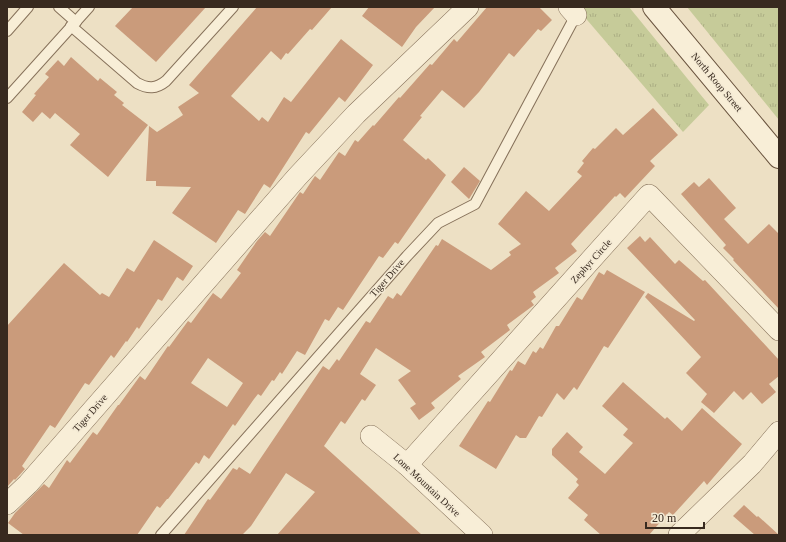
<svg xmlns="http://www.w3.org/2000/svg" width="786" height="542" viewBox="0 0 786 542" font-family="'Times New Roman',serif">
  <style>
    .grass { fill: url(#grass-tufts) }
    .building { fill: #ca9b7b; fill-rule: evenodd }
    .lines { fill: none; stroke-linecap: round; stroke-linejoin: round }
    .lane-casing { stroke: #87725b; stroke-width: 12 }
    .street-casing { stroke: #87725b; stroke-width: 22 }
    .secondary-casing { stroke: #69533e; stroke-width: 24 }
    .lane { stroke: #f8eed7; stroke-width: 10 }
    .street { stroke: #f8eed7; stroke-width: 21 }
    .secondary { stroke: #f8eed7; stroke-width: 22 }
    .labels { text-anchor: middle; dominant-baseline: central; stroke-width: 3; stroke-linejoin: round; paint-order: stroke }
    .street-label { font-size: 10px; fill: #382a1f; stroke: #f4ead4 }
  </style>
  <defs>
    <pattern id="grass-tufts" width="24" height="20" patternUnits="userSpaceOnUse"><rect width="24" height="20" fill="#c6cb99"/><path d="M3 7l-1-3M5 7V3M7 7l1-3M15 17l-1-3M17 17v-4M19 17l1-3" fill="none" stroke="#abae83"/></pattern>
  </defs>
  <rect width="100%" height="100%" fill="#ede0c4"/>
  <g class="grass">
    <polygon points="576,7 629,7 709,105 683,132"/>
    <polygon points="687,7 779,7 779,120"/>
  </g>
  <g class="building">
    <polygon points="133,7 206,7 156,62 115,26"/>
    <polygon points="257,7 332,7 312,30 310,29 288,54 286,53 281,60 271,51 231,96 259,121 262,117 268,122 284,97 291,102 341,39 373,65 345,102 339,97 309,134 306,132 270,188 264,184 245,214 238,210 216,243 172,213 191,187 156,186 156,181 146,181 149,126 157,132 183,115 178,107 199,93 189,85"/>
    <polygon points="369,7 435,7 416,27 402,47 362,16"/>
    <path d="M487 7H539L552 20 541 31 538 29 514 57 509 53 479 92 464 108 442 90 420 116 422 117 403 140 426 160 428 158 446 175 398 244 395 242 383 258 379 256 343 310 338 307 329 321 325 319 305 355 297 351 282 374 280 372 274 381 272 380 261 396 258 394 254 399 235 426 233 424 209 459 204 455 199 464 196 462 168 499H167L160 508 157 506 137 535H24L8 523 15 513 44 484 49 488 67 460 70 463 93 432 97 435 118 405H119L140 376 145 380 168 346 169 347 188 321 191 323 213 293 221 299 241 273 237 270 257 241 265 232 270 236 300 192 303 194 315 176 320 180 339 152 345 156 355 140 358 142 373 125 374 126 399 97 400 98 430 64 432 65 454 39 457 42ZM208 358 243 383 227 407 191 383Z"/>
    <polygon points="71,57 98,81 100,78 117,92 114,95 124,103 122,105 148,125 108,177 70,145 80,134 55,113 50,119 42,112 33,122 22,112 36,95 34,94 49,77 45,74 58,60 64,66"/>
    <polygon points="653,108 678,135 650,161 655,166 625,198 620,193 616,197 615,196 571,244 577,251 555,268 559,273 533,292 536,297 531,301 534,305 507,325 510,330 481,352 485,357 458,376 461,379 431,403 435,408 419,420 410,408 416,404 398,380 411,371 376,348 360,374 376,385 365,401 362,399 345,424 341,421 324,446 422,535 277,535 315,492 286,473 251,526 242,535 184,535 208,499 210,500 233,468 237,470 239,467 250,474 323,366 329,370 337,359 339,361 366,321 370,323 388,296 393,299 397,293 401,296 436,245 438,246 442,239 491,270 511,255 509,252 521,244 498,224 526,191 549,211 582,176 577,172 584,163 582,161 593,148 595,149 616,128 623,135"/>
    <polygon points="464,167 480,181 469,199 451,182"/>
    <polygon points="709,178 736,208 724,219 748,244 769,224 779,234 779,309 733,260 734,259 723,248 726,245 681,194 694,182 699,187"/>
    <polygon points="640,236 645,242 650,237 675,264 679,260 703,281 705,280 779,360 779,376 769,384 776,392 762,404 751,392 743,400 734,391 714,413 701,402 707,394 686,373 701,357 645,297 648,293 694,321 695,320 627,248"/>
    <polygon points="154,240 193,266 183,281 177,277 162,301 158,299 139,329 137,327 127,342 126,341 114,358 111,355 89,385 85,383 55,428 50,425 22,466 25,469 15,480 14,479 7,487 7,326 64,263 100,295 102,293 109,297 127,268 134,272"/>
    <polygon points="607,270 645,292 608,348 604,346 577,390 574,387 564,400 557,393 542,417 539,416 526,438 520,438 516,435 496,469 459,446 488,401 490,402 510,370 512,371 518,361 525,365 533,351 536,353 540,347 543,349 556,326 559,326 577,297 582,300 599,272 604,275"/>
    <polygon points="623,382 665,419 667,417 682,431 702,408 742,444 707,485 704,481 673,515 669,512 649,535 601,535 584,520 588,515 568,498 579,485 576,482 578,479 552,455 552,449 567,432 583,447 579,452 605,474 633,443 623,435 628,429 602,406"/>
    <polygon points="744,505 757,517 758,516 779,535 755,535 733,516"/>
  </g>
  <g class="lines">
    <defs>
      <g id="lane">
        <polyline points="59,7 76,22"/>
        <path d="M71 26 137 83C148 89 156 89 166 81L233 7"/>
        <polyline points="7,31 28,7"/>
        <polyline points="7,98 89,7"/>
        <polyline points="161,535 407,256 438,223 475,204 576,15"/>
      </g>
      <g id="street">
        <polyline points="569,7 576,15"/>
        <polyline points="371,436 407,465 482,535"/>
        <polyline points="407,465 649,195 779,330"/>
        <polyline points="7,504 28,484 297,177 356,114 468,7"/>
        <polyline points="679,535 752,464 779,432"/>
      </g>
      <polyline id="secondary" points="654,7 779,157"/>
    </defs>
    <use href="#lane" class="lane-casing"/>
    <use href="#street" class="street-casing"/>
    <use href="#secondary" class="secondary-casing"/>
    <use href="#lane" class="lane"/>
    <use href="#street" class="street"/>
    <use href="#secondary" class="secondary"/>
  </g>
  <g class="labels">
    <g class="street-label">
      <text transform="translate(717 82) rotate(50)">North Roop Street</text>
      <text transform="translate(591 261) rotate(-48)">Zephyr Circle</text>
      <text transform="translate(387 278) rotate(-49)">Tiger Drive</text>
      <text transform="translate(90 413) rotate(-49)">Tiger Drive</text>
      <text transform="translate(427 485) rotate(43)">Lone Mountain Drive</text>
    </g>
  </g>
  <rect width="786" height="542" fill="none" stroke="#382a1f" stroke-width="16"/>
  <path d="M646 522v6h58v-6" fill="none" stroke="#382a1f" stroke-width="2"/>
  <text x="652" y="522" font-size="12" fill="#382a1f" stroke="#f4ead4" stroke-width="3" paint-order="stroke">20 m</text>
</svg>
